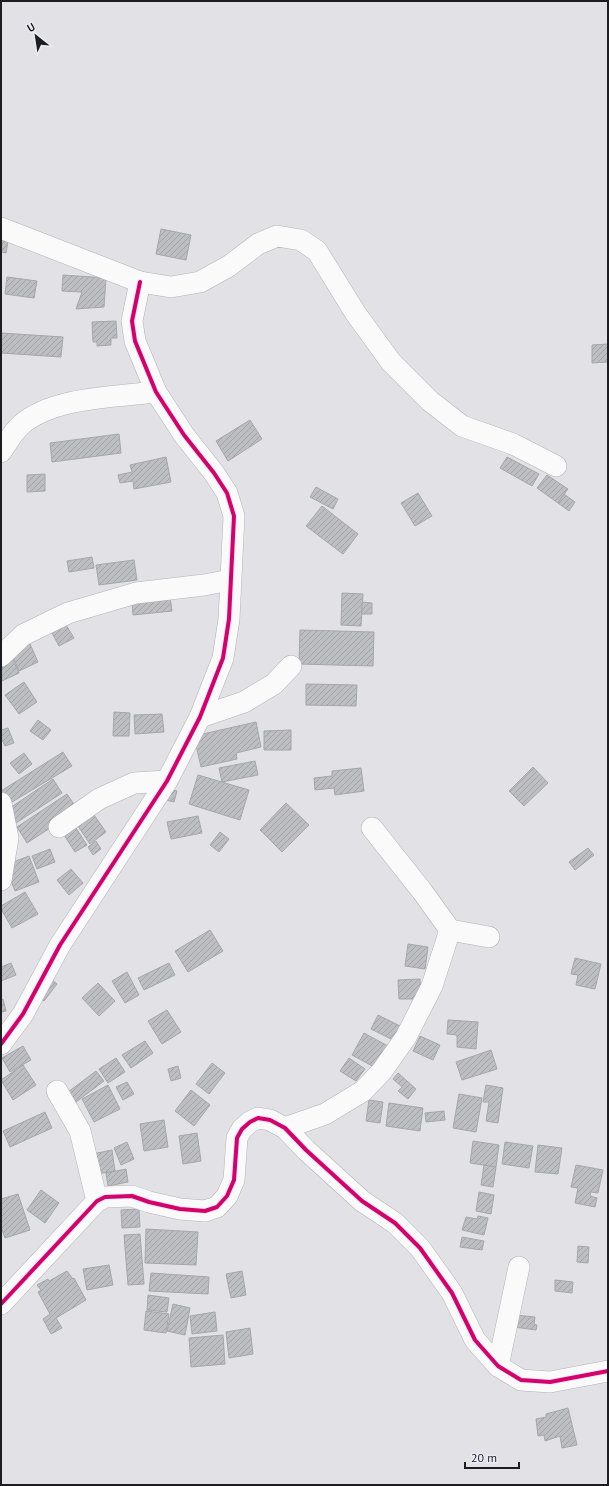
<svg xmlns="http://www.w3.org/2000/svg" width="609" height="1486" viewBox="0 0 609 1486" font-family="'PT Sans',sans-serif">
  <style>
    .building { fill: url(#building-hatch); stroke: #a6a7aa }
    .lines { fill: none; stroke-linecap: round; stroke-linejoin: round }
    .street-casing { stroke: #b2b2b7; stroke-width: 22 }
    .street { stroke: #fafafb; stroke-width: 21 }
    .cycleway-casing { stroke: #ebebf6; stroke-width: 6 }
    .cycleway { stroke: #d6006c; stroke-width: 4 }
  </style>
  <defs>
    <pattern id="building-hatch" width="6" height="6" patternUnits="userSpaceOnUse"><rect width="6" height="6" fill="#bdbec2"/><path d="M-1 1l2-2M0 6l6-6M5 7l2-2" fill="none" stroke="#a2a3a6"/></pattern>
  </defs>
  <rect width="100%" height="100%" fill="#e1e1e6"/>
  <g class="building">
    <polygon points="161,229 191,235 186,260 156,254"/>
    <polygon points="1,234 9,235 6,253 1,252"/>
    <polygon points="63,275 106,278 104,307 76,309 82,292 62,291"/>
    <polygon points="7,277 37,281 34,298 5,294"/>
    <polygon points="116,321 117,338 111,338 111,345 97,346 97,342 93,342 92,322"/>
    <polygon points="1,333 63,337 61,357 1,353"/>
    <polygon points="608,344 608,362 592,363 592,345"/>
    <polygon points="250,420 262,439 228,461 216,441"/>
    <polygon points="119,434 121,453 52,462 50,443"/>
    <polygon points="166,457 171,482 134,489 133,481 120,483 118,475 132,472 130,465"/>
    <polygon points="507,457 539,474 532,486 500,468"/>
    <polygon points="45,474 45,491 27,492 27,475"/>
    <polygon points="547,475 568,489 558,503 537,488"/>
    <polygon points="316,487 338,499 333,509 310,497"/>
    <polygon points="418,493 432,516 415,526 401,503"/>
    <polygon points="564,494 575,502 569,511 558,503"/>
    <polygon points="322,506 358,534 343,554 306,526"/>
    <polygon points="92,557 94,568 69,572 67,561"/>
    <polygon points="134,560 137,580 99,585 96,565"/>
    <polygon points="342,593 363,594 361,626 341,625"/>
    <polygon points="170,597 172,611 133,615 132,601"/>
    <polygon points="362,602 372,603 372,614 362,614"/>
    <polygon points="66,625 74,638 59,646 52,633"/>
    <polygon points="300,630 374,632 373,666 299,664"/>
    <polygon points="30,644 38,662 19,671 11,653"/>
    <polygon points="12,658 19,673 2,681 1,670 3,669 1,665"/>
    <polygon points="24,682 37,702 19,714 5,695"/>
    <polygon points="306,684 357,685 356,706 306,705"/>
    <polygon points="114,712 130,713 129,736 113,736"/>
    <polygon points="162,714 164,732 135,734 134,715"/>
    <polygon points="38,720 51,730 43,740 30,731"/>
    <polygon points="256,722 261,747 236,753 237,759 201,767 194,736"/>
    <polygon points="8,728 14,743 5,746 1,738 1,730"/>
    <polygon points="291,730 291,750 264,750 264,731"/>
    <polygon points="63,752 72,766 7,805 1,795 1,791"/>
    <polygon points="24,753 32,764 19,774 10,763"/>
    <polygon points="255,761 258,775 222,782 219,768"/>
    <polygon points="533,767 548,783 524,806 509,791"/>
    <polygon points="361,768 364,791 335,795 334,788 315,790 314,778 332,776 332,771"/>
    <polygon points="198,775 249,790 240,820 189,804"/>
    <polygon points="53,779 62,793 16,823 7,810"/>
    <polygon points="165,787 177,791 174,802 162,799"/>
    <polygon points="67,794 78,810 27,843 17,827"/>
    <polygon points="286,803 309,825 282,852 260,830"/>
    <polygon points="94,815 106,832 90,844 78,826"/>
    <polygon points="198,816 202,833 171,839 167,822"/>
    <polygon points="76,828 87,845 75,852 64,835"/>
    <polygon points="220,832 229,839 219,852 210,845"/>
    <polygon points="96,841 101,849 93,855 88,847"/>
    <polygon points="588,848 594,855 575,870 569,862"/>
    <polygon points="50,849 55,862 37,869 32,856"/>
    <polygon points="29,856 39,882 15,891 5,865"/>
    <polygon points="71,869 83,883 69,895 57,880"/>
    <polygon points="25,892 38,914 12,928 1,909 1,906"/>
    <polygon points="210,930 223,951 188,972 175,951"/>
    <polygon points="408,944 428,947 425,969 405,966"/>
    <polygon points="575,958 601,964 595,989 576,985 578,975 571,974"/>
    <polygon points="11,963 16,975 1,981 1,967"/>
    <polygon points="169,963 175,975 144,990 138,978"/>
    <polygon points="127,972 139,995 125,1003 112,981"/>
    <polygon points="50,978 57,984 44,1001 36,995"/>
    <polygon points="420,979 421,999 399,999 398,980"/>
    <polygon points="98,983 115,1001 99,1016 82,998"/>
    <polygon points="3,999 6,1011 1,1012 1,1000"/>
    <polygon points="167,1010 181,1032 162,1044 148,1021"/>
    <polygon points="378,1015 404,1028 397,1042 371,1029"/>
    <polygon points="448,1020 478,1022 476,1049 457,1047 457,1035 447,1034"/>
    <polygon points="364,1033 388,1046 376,1068 352,1055"/>
    <polygon points="420,1036 440,1045 433,1060 413,1051"/>
    <polygon points="145,1041 153,1053 131,1068 122,1055"/>
    <polygon points="23,1046 31,1060 10,1072 2,1058"/>
    <polygon points="491,1050 497,1069 462,1080 456,1062"/>
    <polygon points="116,1058 125,1072 108,1083 99,1069"/>
    <polygon points="349,1058 365,1069 356,1081 340,1071"/>
    <polygon points="212,1063 225,1073 209,1094 196,1084"/>
    <polygon points="23,1065 36,1085 13,1100 1,1080"/>
    <polygon points="178,1066 181,1078 171,1081 168,1069"/>
    <polygon points="96,1071 104,1081 72,1105 64,1095"/>
    <polygon points="398,1073 416,1089 408,1099 398,1091 402,1087 393,1079"/>
    <polygon points="127,1082 134,1094 123,1100 116,1087"/>
    <polygon points="108,1085 120,1109 94,1122 82,1099"/>
    <polygon points="486,1085 503,1088 498,1123 486,1121 489,1102 483,1102"/>
    <polygon points="191,1090 210,1105 194,1126 175,1111"/>
    <polygon points="459,1094 482,1098 476,1132 453,1128"/>
    <polygon points="369,1100 383,1102 380,1123 366,1121"/>
    <polygon points="389,1103 423,1108 420,1131 386,1126"/>
    <polygon points="444,1111 445,1120 426,1122 425,1113"/>
    <polygon points="45,1112 52,1128 10,1147 3,1131"/>
    <polygon points="164,1120 168,1147 144,1151 140,1124"/>
    <polygon points="197,1133 201,1161 183,1164 179,1136"/>
    <polygon points="473,1141 499,1145 496,1167 470,1163"/>
    <polygon points="127,1142 134,1159 121,1165 114,1148"/>
    <polygon points="505,1142 533,1146 529,1168 502,1164"/>
    <polygon points="538,1145 562,1148 558,1174 535,1172"/>
    <polygon points="112,1150 115,1171 91,1175 88,1155"/>
    <polygon points="484,1165 496,1167 493,1187 481,1185"/>
    <polygon points="576,1165 603,1170 598,1193 591,1192 590,1196 597,1198 595,1207 575,1203 578,1188 571,1187"/>
    <polygon points="126,1169 128,1182 108,1186 106,1173"/>
    <polygon points="41,1190 59,1203 45,1223 27,1210"/>
    <polygon points="479,1192 494,1195 491,1214 476,1211"/>
    <polygon points="18,1194 30,1230 5,1238 1,1227 1,1199"/>
    <polygon points="139,1209 140,1227 122,1228 121,1210"/>
    <polygon points="478,1216 488,1218 484,1235 462,1230 466,1217 477,1219"/>
    <polygon points="146,1229 198,1232 196,1265 145,1263"/>
    <polygon points="140,1234 144,1284 128,1285 124,1235"/>
    <polygon points="462,1237 484,1241 482,1250 460,1247"/>
    <polygon points="578,1246 589,1247 588,1263 577,1262"/>
    <polygon points="109,1265 113,1285 87,1290 83,1269"/>
    <polygon points="67,1271 73,1279 74,1278 86,1300 56,1318 62,1328 51,1334 43,1319 50,1314 38,1292 41,1290 37,1285 48,1279 49,1281"/>
    <polygon points="242,1271 246,1295 231,1298 226,1274"/>
    <polygon points="151,1273 209,1277 208,1294 149,1291"/>
    <polygon points="555,1280 573,1282 572,1293 555,1291"/>
    <polygon points="148,1295 169,1298 167,1312 147,1310"/>
    <polygon points="173,1304 190,1308 185,1335 167,1331"/>
    <polygon points="146,1311 169,1314 166,1333 144,1330"/>
    <polygon points="215,1312 217,1331 192,1334 190,1316"/>
    <polygon points="515,1315 535,1317 534,1324 537,1325 536,1330 514,1327"/>
    <polygon points="250,1328 253,1354 229,1358 226,1332"/>
    <polygon points="223,1335 225,1364 191,1367 189,1338"/>
    <polygon points="568,1408 577,1445 562,1448 560,1436 545,1441 544,1435 538,1436 536,1419 546,1417 546,1414"/>
  </g>
  <g class="lines">
    <defs>
      <g id="street">
        <polyline points="1,228 140,282 171,287 200,282 229,266 258,244 277,236 301,240 317,251 356,314 391,362 430,401 462,426 513,444 556,466"/>
        <path d="M1 452C7 443 13 432 21 425 52 397 116 397 156 392"/>
        <polyline points="1,656 23,635 68,613 136,593 204,585 230,580"/>
        <polyline points="200,717 244,702 274,684 291,666"/>
        <polyline points="1,803 8,838 1,880"/>
        <polyline points="59,827 99,799 134,783 167,781"/>
        <polyline points="450,930 489,937"/>
        <polyline points="1,1044 23,1014 60,945 167,781 200,717 223,658 229,619 234,516 227,493 214,473 184,435 156,392 135,341 132,321 140,282"/>
        <polyline points="57,1091 80,1131 97,1201"/>
        <polyline points="285,1128 325,1114 363,1091 382,1071 406,1037 432,986 450,930 422,891 372,828"/>
        <polyline points="1,1304 97,1201 105,1197 132,1196 149,1202 180,1209 205,1211 217,1207 227,1196 234,1180 237,1138 242,1129 250,1122 258,1118 270,1120 285,1128 306,1150 362,1201 395,1223 420,1248 452,1293 475,1340 498,1366 521,1380 550,1382 608,1371"/>
        <polyline points="498,1366 519,1267"/>
      </g>
    </defs>
    <use href="#street" class="street-casing"/>
    <use href="#street" class="street"/>
    <defs>
      <g id="cycleway">
        <polyline points="1,1044 23,1014 60,945 167,781 200,717 223,658 229,619 234,516 227,493 214,473 184,435 156,392 135,341 132,321 140,282"/>
        <polyline points="1,1304 97,1201 105,1197 132,1196 149,1202 180,1209 205,1211 217,1207 227,1196 234,1180 237,1138 242,1129 250,1122 258,1118 270,1120 285,1128 306,1150 362,1201 395,1223 420,1248 452,1293 475,1340 498,1366 521,1380 550,1382 608,1371"/>
      </g>
    </defs>
    <use href="#cycleway" class="cycleway-casing"/>
    <use href="#cycleway" class="cycleway"/>
  </g>
  <rect width="609" height="1486" fill="none" stroke="#1d1d21" stroke-width="4"/>
  <g transform="translate(36 36) rotate(330)" stroke="#ebebf6" stroke-width="3" paint-order="stroke">
  <path d="M0-3L7 15L0 10L-7 15Z" fill="#1d1d21"/>
  <text y="-6" font-size="11" font-weight="bold" text-anchor="middle" fill="#1d1d21">U</text>
  </g>
  <path d="M465 1462v6h54v-6" fill="none" stroke="#1d1d21" stroke-width="2"/>
  <text x="471" y="1462" font-size="12" fill="#1d1d21" stroke="#ebebf6" stroke-width="3" paint-order="stroke">20 m</text>
</svg>
